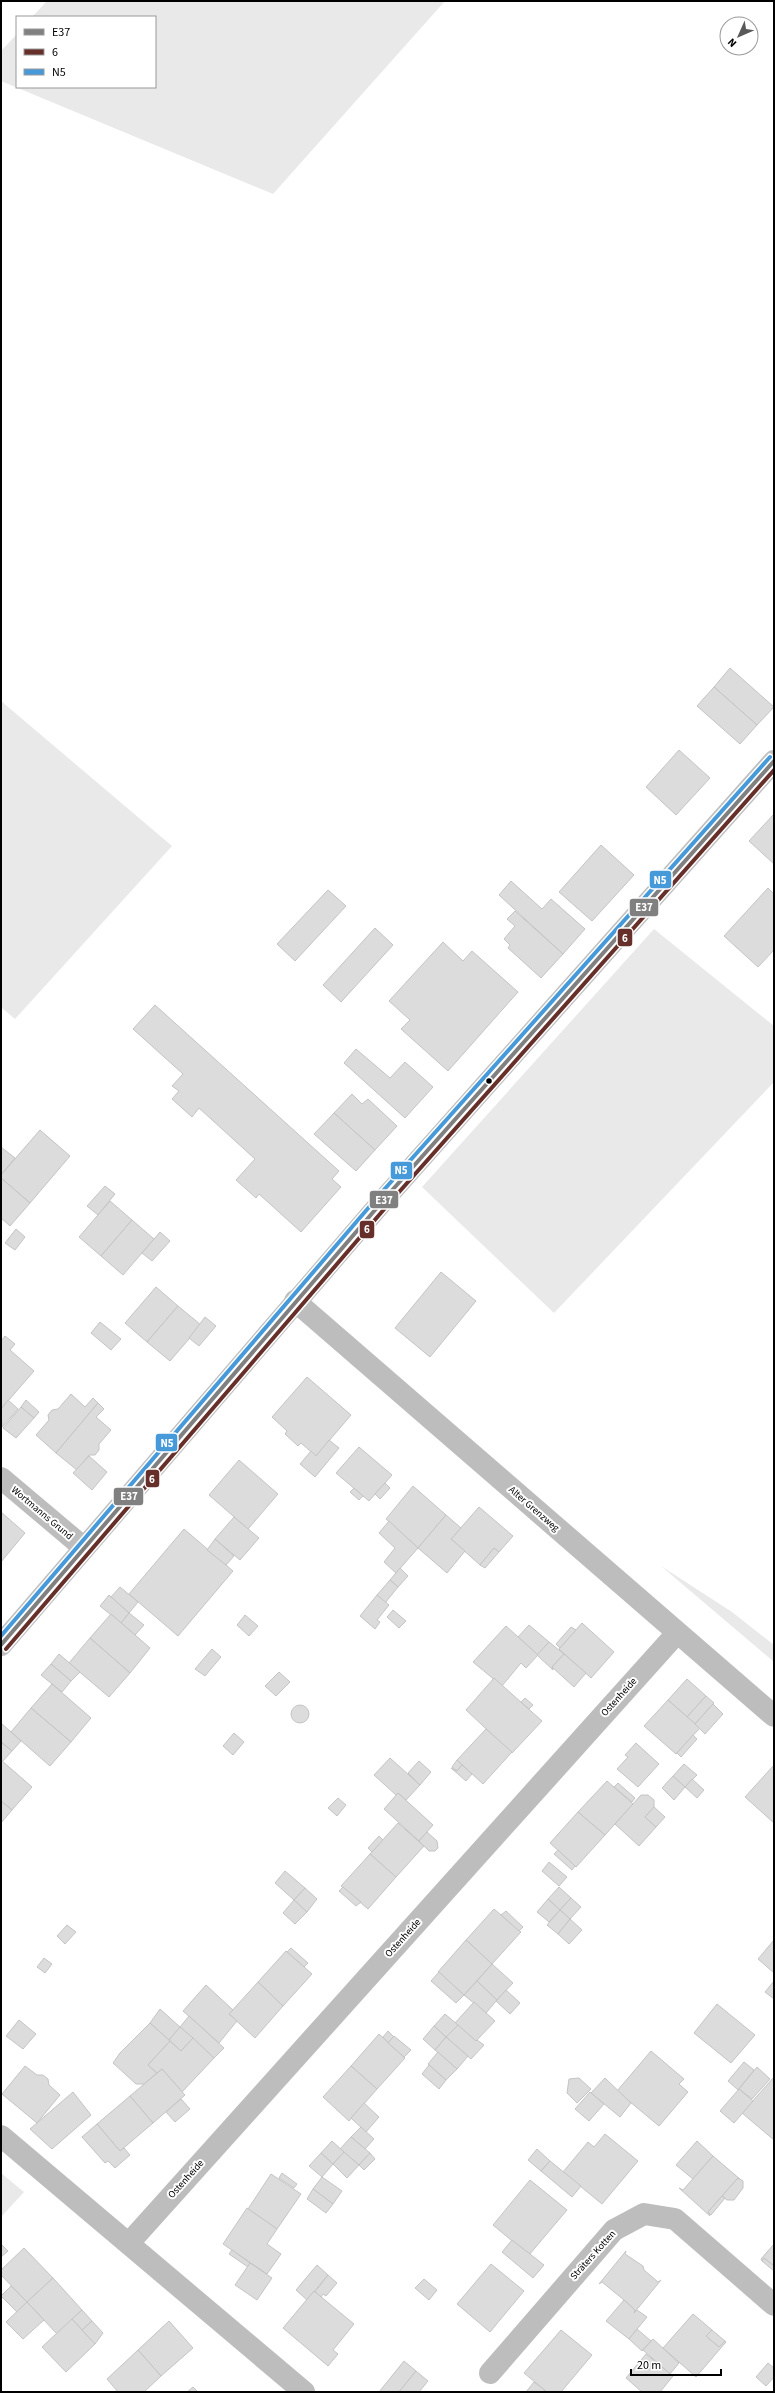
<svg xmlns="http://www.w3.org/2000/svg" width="775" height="2393" viewBox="0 0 775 2393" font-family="'Source Sans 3',sans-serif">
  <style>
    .green { fill: #e9e9e9 }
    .building { fill: #dcdcdc; stroke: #c4c4c4 }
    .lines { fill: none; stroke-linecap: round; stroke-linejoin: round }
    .street { stroke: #bdbdbd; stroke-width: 22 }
    .secondary { stroke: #c0c0c0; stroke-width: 22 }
    .bus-1-casing { stroke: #fff; stroke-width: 7 }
    .bus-2-casing { stroke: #fff; stroke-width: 7 }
    .bus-3-casing { stroke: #fff; stroke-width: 7 }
    .bus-1 { stroke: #808080; stroke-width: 4 }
    .bus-2 { stroke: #662f29; stroke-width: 4 }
    .bus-3 { stroke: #479ada; stroke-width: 4 }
    .bus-dot { fill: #000; stroke: #fff; stroke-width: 1.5 }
    .labels { text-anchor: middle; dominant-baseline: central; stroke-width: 4; stroke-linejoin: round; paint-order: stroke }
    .street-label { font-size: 10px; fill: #000; stroke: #fff }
    .line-badge { stroke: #fff; stroke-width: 1.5 }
    .badge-label { font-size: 11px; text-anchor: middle; font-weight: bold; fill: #fff }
  </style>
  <rect width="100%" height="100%" fill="#fff"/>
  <g class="green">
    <polygon points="47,1 445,1 273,194 1,81 1,51 17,34 17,87 155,87 155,17 32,17"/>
    <polygon points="1,701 172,846 15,1019 1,1007"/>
    <polygon points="654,929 774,1026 774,1082 554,1313 422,1187"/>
    <polygon points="661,1566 732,1612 774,1645 774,1662"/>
    <polygon points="1,2173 24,2192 1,2217"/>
  </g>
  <g class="building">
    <polygon points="730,668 774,707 757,725 714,687"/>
    <polygon points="714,687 757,725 740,744 697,706"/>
    <polygon points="679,750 710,778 676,815 646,787"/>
    <polygon points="774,814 774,864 749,841"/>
    <polygon points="601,845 634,875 592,921 559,892"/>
    <polygon points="511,881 542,909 551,899 585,929 563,954 499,895"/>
    <polygon points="768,888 774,894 774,950 758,967 724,936"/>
    <polygon points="328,890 346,906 295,961 277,944"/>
    <polygon points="515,911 563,954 541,978 508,948 510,945 504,939 515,926 507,919"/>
    <polygon points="375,928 393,945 341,1002 323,985"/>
    <polygon points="443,942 463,961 472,951 518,992 448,1071 401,1029 410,1020 389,1001"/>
    <polygon points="155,1005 339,1171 332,1179 341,1187 301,1232 259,1194 256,1198 236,1180 255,1159 199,1108 192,1117 172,1099 179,1091 172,1086 183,1074 133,1029"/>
    <polygon points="356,1049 390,1078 405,1062 433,1087 405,1118 344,1063"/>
    <polygon points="352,1094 362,1104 368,1099 397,1126 375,1150 334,1113"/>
    <polygon points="334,1113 375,1150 356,1171 314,1134"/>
    <polygon points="40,1130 70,1156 30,1203 1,1178 1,1175"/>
    <polygon points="1,1147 15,1158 1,1175"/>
    <polygon points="1,1178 30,1203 10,1226 1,1218"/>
    <polygon points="105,1186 115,1194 98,1215 87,1206"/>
    <polygon points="110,1201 132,1220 101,1256 79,1237"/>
    <polygon points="132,1220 154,1239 123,1275 101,1256"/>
    <polygon points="16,1229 25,1237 15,1250 5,1243"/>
    <polygon points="160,1232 170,1241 152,1261 142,1253"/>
    <polygon points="441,1272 476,1301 430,1357 395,1328"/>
    <polygon points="156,1287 178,1306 147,1342 125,1323"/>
    <polygon points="178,1306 201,1325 170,1361 147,1342"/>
    <polygon points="205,1317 216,1326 199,1346 189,1338"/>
    <polygon points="100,1322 121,1339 111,1350 91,1333"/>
    <polygon points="5,1336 15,1344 10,1350 34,1371 1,1409 1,1341"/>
    <polygon points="307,1377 351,1415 316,1456 301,1443 298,1446 285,1434 287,1431 272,1417"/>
    <polygon points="71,1394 85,1407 93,1398 98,1403 56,1453 36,1435 49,1420 48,1415 52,1410 58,1409"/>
    <polygon points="8,1400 18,1409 2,1427 1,1409"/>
    <polygon points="26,1400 39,1412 34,1418 21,1407"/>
    <polygon points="98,1403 104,1409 96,1417 111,1430 99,1444 99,1450 95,1455 89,1455 77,1470 56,1453"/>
    <polygon points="21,1407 34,1418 16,1438 3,1428"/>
    <polygon points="329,1440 339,1448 315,1477 300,1464 311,1451 316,1456"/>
    <polygon points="359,1447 392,1475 369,1501 336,1473"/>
    <polygon points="89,1456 107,1472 92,1490 73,1473"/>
    <polygon points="239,1460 278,1494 248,1529 209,1495"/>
    <polygon points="385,1483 390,1488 380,1499 375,1494"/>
    <polygon points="413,1486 446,1515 418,1548 386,1519"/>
    <polygon points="354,1488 363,1496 359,1500 350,1492"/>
    <polygon points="479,1507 513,1536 499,1552 494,1548 480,1565 451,1539"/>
    <polygon points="1,1512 25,1533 1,1562"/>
    <polygon points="446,1515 461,1528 451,1539 465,1551 447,1573 418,1548"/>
    <polygon points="234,1517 259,1538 240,1560 215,1539"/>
    <polygon points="389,1521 418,1548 396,1573 384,1562 395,1548 379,1533"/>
    <polygon points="184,1529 233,1571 178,1636 129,1594"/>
    <polygon points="215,1539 234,1556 226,1565 207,1550"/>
    <polygon points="494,1548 499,1552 485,1568 480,1565"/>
    <polygon points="400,1568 408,1576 398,1587 390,1580"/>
    <polygon points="390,1580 398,1587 385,1603 377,1595"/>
    <polygon points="120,1587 138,1602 129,1613 111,1597"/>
    <polygon points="109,1595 129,1613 121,1623 100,1606"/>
    <polygon points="377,1595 389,1605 377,1620 380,1622 375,1629 360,1616"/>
    <polygon points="393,1610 406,1621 399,1628 387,1617"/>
    <polygon points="129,1613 144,1625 135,1635 121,1623"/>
    <polygon points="111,1614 150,1648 130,1673 90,1638"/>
    <polygon points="245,1615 258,1626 249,1636 237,1625"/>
    <polygon points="582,1623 614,1652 591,1678 559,1649"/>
    <polygon points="529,1625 549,1642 538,1655 518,1637"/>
    <polygon points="506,1626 538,1655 526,1668 521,1663 502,1686 473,1662"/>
    <polygon points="571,1627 576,1630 560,1648 556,1644"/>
    <polygon points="90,1638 130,1673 109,1697 69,1663"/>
    <polygon points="549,1642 564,1654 552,1667 553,1670 537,1655"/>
    <polygon points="212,1649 221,1657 205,1676 195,1669"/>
    <polygon points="59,1654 80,1672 71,1681 51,1664"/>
    <polygon points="564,1654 586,1673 574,1687 552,1667"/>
    <polygon points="51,1664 71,1681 62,1692 41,1675"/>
    <polygon points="279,1672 290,1682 276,1696 265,1686"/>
    <polygon points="494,1678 542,1721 512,1753 466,1710"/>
    <polygon points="687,1679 706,1696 687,1717 668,1700"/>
    <polygon points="52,1684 91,1718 71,1742 31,1708"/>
    <polygon points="706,1696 714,1703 695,1724 687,1717"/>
    <polygon points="525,1698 533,1705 529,1709 521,1702"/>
    <polygon points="668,1700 700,1728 676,1754 644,1726"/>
    <polygon points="713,1704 723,1714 705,1734 695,1724"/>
    <circle cx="300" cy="1714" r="9"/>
    <polygon points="31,1708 71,1742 50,1766 11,1732"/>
    <polygon points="1,1723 21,1741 12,1751 1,1742"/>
    <polygon points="486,1729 512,1752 483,1784 457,1760"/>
    <polygon points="234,1733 244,1742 233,1755 223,1746"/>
    <polygon points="693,1735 697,1739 681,1757 677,1753"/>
    <polygon points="1,1742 12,1751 2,1762 1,1760"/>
    <polygon points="636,1743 659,1764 638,1787 617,1769 628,1757 625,1755"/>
    <polygon points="390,1758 420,1785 406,1800 398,1793 396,1795 374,1775"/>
    <polygon points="1,1760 32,1787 12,1810 1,1801"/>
    <polygon points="457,1760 462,1765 457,1771 452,1767"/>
    <polygon points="419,1761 431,1772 420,1785 408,1773"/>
    <polygon points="684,1764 697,1775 685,1787 673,1776"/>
    <polygon points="462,1765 472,1774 466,1781 451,1768 457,1771"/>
    <polygon points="774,1765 774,1823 745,1797"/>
    <polygon points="673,1776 685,1787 674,1800 662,1788"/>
    <polygon points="692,1779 704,1790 697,1798 685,1787"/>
    <polygon points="607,1781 633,1804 605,1835 578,1812"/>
    <polygon points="618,1783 635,1798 632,1802 614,1787"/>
    <polygon points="398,1793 433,1825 419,1841 384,1809"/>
    <polygon points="641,1795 648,1795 654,1800 654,1807 645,1817 656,1827 639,1846 615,1824"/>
    <polygon points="338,1798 346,1805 337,1816 328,1808"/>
    <polygon points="1,1801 12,1810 1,1823"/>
    <polygon points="654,1807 665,1817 656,1827 645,1817"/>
    <polygon points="578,1812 605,1835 576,1867 550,1843"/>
    <polygon points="398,1823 424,1846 396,1877 370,1854"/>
    <polygon points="427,1832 437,1841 438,1848 435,1851 429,1851 419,1841"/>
    <polygon points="379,1836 383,1840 372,1852 368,1848"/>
    <polygon points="558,1850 575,1866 572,1870 554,1854"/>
    <polygon points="370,1854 396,1877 368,1909 341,1886"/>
    <polygon points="549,1862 567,1877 559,1886 542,1871"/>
    <polygon points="285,1871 305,1888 294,1900 275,1883"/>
    <polygon points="343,1887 361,1902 356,1906 339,1891"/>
    <polygon points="559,1887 571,1898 560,1910 548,1899"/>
    <polygon points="305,1888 317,1899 307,1912 294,1900"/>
    <polygon points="571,1898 581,1907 570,1919 560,1910"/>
    <polygon points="548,1899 560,1910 549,1922 537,1912"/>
    <polygon points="294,1900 307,1912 295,1924 283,1913"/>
    <polygon points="494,1909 521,1932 492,1964 466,1940"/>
    <polygon points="560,1910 570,1919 558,1934 547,1925"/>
    <polygon points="506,1911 523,1927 519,1931 501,1915"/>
    <polygon points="570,1919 582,1930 569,1944 558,1934"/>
    <polygon points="67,1925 76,1932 65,1944 57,1936"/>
    <polygon points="466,1940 492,1964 464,1995 438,1972"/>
    <polygon points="774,1940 774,1973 758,1959"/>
    <polygon points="291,1948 308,1963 304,1967 287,1952"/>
    <polygon points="286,1951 312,1974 283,2006 258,1982"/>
    <polygon points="44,1958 52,1964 45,1973 37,1967"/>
    <polygon points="492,1964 513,1983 497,2000 477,1981"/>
    <polygon points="439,1972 464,1995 456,2003 431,1981"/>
    <polygon points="477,1981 497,2000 486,2013 464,1995"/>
    <polygon points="774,1981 774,1999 765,1992"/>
    <polygon points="258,1982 283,2006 255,2038 229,2014"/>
    <polygon points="206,1985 233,2010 229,2014 237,2021 219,2043 183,2011"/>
    <polygon points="506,1990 520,2003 510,2014 496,2001"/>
    <polygon points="474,2002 495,2021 476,2041 455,2023"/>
    <polygon points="717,2004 755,2035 731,2063 694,2033"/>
    <polygon points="160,2009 180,2027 169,2040 150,2023"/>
    <polygon points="445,2014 458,2025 446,2037 434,2026"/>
    <polygon points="189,2016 224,2048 214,2058 180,2027"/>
    <polygon points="19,2020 36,2034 23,2049 6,2036"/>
    <polygon points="150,2023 170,2041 148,2065 157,2073 144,2084 136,2084 113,2063 120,2053"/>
    <polygon points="458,2025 476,2041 477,2040 484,2045 471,2059 446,2037"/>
    <polygon points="434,2026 446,2037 435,2050 423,2039"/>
    <polygon points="180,2027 193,2038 181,2051 169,2040"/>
    <polygon points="388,2031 394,2037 388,2043 383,2037"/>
    <polygon points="379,2034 405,2058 377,2089 351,2066"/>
    <polygon points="394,2036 411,2050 404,2057 388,2043"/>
    <polygon points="446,2037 468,2056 457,2069 435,2050"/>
    <polygon points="193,2038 214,2058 182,2092 162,2069 157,2073 148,2065 170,2041 181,2051"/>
    <polygon points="651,2051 684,2079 679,2084 688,2092 659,2126 617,2091"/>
    <polygon points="438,2052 457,2069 446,2080 428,2064"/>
    <polygon points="744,2062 754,2070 738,2090 728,2081"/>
    <polygon points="429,2065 446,2080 439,2089 422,2074"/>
    <polygon points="25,2066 37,2075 43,2075 48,2079 49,2085 60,2095 37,2123 2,2094"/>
    <polygon points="351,2066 377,2089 349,2121 323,2097"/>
    <polygon points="757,2067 770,2079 752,2099 739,2089"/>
    <polygon points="162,2069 185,2095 153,2123 130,2096"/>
    <polygon points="774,2077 774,2140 742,2113"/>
    <polygon points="579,2078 591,2089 577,2103 567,2093 569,2079"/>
    <polygon points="605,2078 631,2103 620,2117 591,2093"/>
    <polygon points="739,2089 753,2101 734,2123 720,2111"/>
    <polygon points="73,2092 91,2115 52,2149 30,2129"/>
    <polygon points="590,2092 604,2104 589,2121 575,2109"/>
    <polygon points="130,2096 153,2123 120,2151 97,2124"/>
    <polygon points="181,2099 190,2109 175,2122 166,2112"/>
    <polygon points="364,2103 379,2117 366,2132 351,2118"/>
    <polygon points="97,2124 120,2151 124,2148 130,2155 115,2168 108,2161 105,2163 82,2137"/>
    <polygon points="361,2127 374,2139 365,2149 351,2137"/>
    <polygon points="605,2134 638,2161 602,2204 563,2172 588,2142 594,2147"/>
    <polygon points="351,2137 370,2153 359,2165 340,2149"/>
    <polygon points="332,2141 344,2152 333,2164 321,2153"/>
    <polygon points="697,2141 713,2156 693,2179 676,2165"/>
    <polygon points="537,2149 550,2161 541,2171 528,2160"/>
    <polygon points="344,2152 359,2165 347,2178 333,2164"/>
    <polygon points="321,2153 333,2164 322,2177 309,2166"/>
    <polygon points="370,2153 375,2159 364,2170 359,2165"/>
    <polygon points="713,2156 741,2180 738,2178 708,2212 710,2216 679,2188 683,2190"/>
    <polygon points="550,2161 581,2186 572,2197 541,2171"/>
    <polygon points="282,2173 297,2184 294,2188 279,2178"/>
    <polygon points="271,2174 301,2194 277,2229 248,2209"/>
    <polygon points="322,2177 342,2191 333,2204 313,2189"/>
    <polygon points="738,2178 743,2181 743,2188 734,2200 727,2200 722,2196"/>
    <polygon points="530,2180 567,2210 529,2255 493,2225"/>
    <polygon points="313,2189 333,2204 326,2213 307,2199"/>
    <polygon points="722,2196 725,2198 711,2215 708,2212"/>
    <polygon points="247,2208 277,2229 267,2244 281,2254 267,2274 223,2244"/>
    <polygon points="512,2240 544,2265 533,2278 502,2252"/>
    <polygon points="1,2244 8,2251 1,2257"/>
    <polygon points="774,2244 774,2266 764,2258 762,2261 761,2259"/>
    <polygon points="24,2248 53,2278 27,2302 1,2275 1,2270"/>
    <polygon points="232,2250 250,2263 248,2267 229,2254"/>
    <polygon points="626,2251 625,2254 643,2266 644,2270 658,2282 661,2280 634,2313 635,2310 624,2300 602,2282 599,2284"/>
    <polygon points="764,2258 774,2266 774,2271 762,2261"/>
    <polygon points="250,2263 272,2278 257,2300 235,2285"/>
    <polygon points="491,2264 524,2291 490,2332 457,2304"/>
    <polygon points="317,2265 328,2275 307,2300 296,2290"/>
    <polygon points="328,2275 337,2283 326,2296 323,2294 321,2297 315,2292"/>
    <polygon points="53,2278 82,2310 57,2334 27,2302"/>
    <polygon points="424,2279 437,2290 429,2300 415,2288"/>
    <polygon points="11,2286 27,2302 17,2312 1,2296"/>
    <polygon points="314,2291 354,2324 333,2350 338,2354 328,2366 283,2328"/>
    <polygon points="624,2300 635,2310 634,2313 637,2310 647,2317 629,2339 606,2321"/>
    <polygon points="27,2302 44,2320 23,2339 6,2322"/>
    <polygon points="82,2310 92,2321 82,2330 72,2319"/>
    <polygon points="693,2314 712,2330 706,2336 719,2347 725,2341 726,2342 696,2377 663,2348"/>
    <polygon points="72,2319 95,2344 66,2372 42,2347"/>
    <polygon points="92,2321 103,2333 95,2344 82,2330"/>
    <polygon points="169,2321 193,2348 161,2376 138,2350"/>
    <polygon points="637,2329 651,2341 642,2351 629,2339"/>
    <polygon points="561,2330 592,2355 561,2392 547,2392 524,2373"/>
    <polygon points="712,2330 725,2341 719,2347 706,2336"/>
    <polygon points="653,2339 679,2363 670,2374 643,2350"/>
    <polygon points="138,2350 161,2376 144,2392 118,2392 107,2379"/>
    <polygon points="646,2354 673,2376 660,2392 642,2392 626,2378"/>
    <polygon points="404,2361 416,2371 399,2392 379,2392"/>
    <polygon points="768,2363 774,2368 774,2377 766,2386 756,2377"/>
    <polygon points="416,2371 428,2381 419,2392 399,2392"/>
    <polygon points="534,2382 547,2392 526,2392"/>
    <polygon points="193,2387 198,2392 187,2392"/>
  </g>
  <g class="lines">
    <g class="street">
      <polyline points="295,1301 774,1716"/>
      <polyline points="1,1478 83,1547"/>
      <polyline points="1,2136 304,2392"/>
      <polyline points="129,2243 677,1633"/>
      <polyline points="490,2373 614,2230 644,2214 675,2219 774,2305"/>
    </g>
    <polyline class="secondary" points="1,1645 387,1196 774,761"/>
    <defs>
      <polyline id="bus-1" points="1,1645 387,1196 774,761"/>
      <polyline id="bus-2" points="6,1649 392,1200 774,770"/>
      <polyline id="bus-3" points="1,1636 382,1192 770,757"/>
    </defs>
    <use href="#bus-1" class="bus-1-casing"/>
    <use href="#bus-2" class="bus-2-casing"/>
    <use href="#bus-3" class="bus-3-casing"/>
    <use href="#bus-1" class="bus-1"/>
    <use href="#bus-2" class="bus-2"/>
    <use href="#bus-3" class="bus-3"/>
  </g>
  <circle class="bus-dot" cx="489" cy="1081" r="3.5"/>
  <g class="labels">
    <g class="street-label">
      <text transform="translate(534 1509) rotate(41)">Alter Grenzweg</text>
      <text transform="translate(42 1513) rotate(40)">Wortmanns Grund</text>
      <text transform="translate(619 1697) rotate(-48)">Ostenheide</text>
      <text transform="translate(403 1938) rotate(-48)">Ostenheide</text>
      <text transform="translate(186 2179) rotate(-48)">Ostenheide</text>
      <text transform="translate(593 2255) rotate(-48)">Sträters Kotten</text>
    </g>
  </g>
  <g class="line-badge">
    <rect x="649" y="870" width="23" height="19" rx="4" fill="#479ada"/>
    <rect x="629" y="898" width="30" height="19" rx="4" fill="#808080"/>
    <rect x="617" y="928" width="16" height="19" rx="4" fill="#662f29"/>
    <rect x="390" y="1161" width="23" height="19" rx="4" fill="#479ada"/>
    <rect x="369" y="1190" width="30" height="19" rx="4" fill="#808080"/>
    <rect x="359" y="1220" width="16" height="19" rx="4" fill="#662f29"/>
    <rect x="155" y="1433" width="23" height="19" rx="4" fill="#479ada"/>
    <rect x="145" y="1469" width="15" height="19" rx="4" fill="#662f29"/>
    <rect x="113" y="1487" width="31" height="19" rx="4" fill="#808080"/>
  </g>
  <g class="badge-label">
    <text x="660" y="884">N5</text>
    <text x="644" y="911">E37</text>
    <text x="625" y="942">6</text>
    <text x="401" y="1174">N5</text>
    <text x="384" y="1204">E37</text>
    <text x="367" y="1233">6</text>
    <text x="167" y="1447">N5</text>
    <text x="152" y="1483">6</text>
    <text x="129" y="1500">E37</text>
  </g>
  <rect width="775" height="2393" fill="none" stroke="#000000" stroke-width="4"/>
  <rect x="16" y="16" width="140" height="72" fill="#ffffff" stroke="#999999"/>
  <rect x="24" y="29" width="20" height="6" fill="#808080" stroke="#999999"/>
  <text x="52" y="36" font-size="12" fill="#000000">E37</text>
  <rect x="24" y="49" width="20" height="6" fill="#662f29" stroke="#999999"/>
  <text x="52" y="56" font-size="12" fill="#000000">6</text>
  <rect x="24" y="69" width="20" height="6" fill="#479ada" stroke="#999999"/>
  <text x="52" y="76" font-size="12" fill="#000000">N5</text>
  <g transform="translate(739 36) rotate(225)"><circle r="19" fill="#ffffff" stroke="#999999"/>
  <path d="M0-3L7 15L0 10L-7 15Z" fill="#595959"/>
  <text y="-6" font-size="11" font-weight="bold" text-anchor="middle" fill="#000000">N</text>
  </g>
  <path d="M631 2369v6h90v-6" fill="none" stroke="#000000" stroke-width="2"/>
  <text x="637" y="2369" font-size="12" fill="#000000" stroke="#ffffff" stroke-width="3" paint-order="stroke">20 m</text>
</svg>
